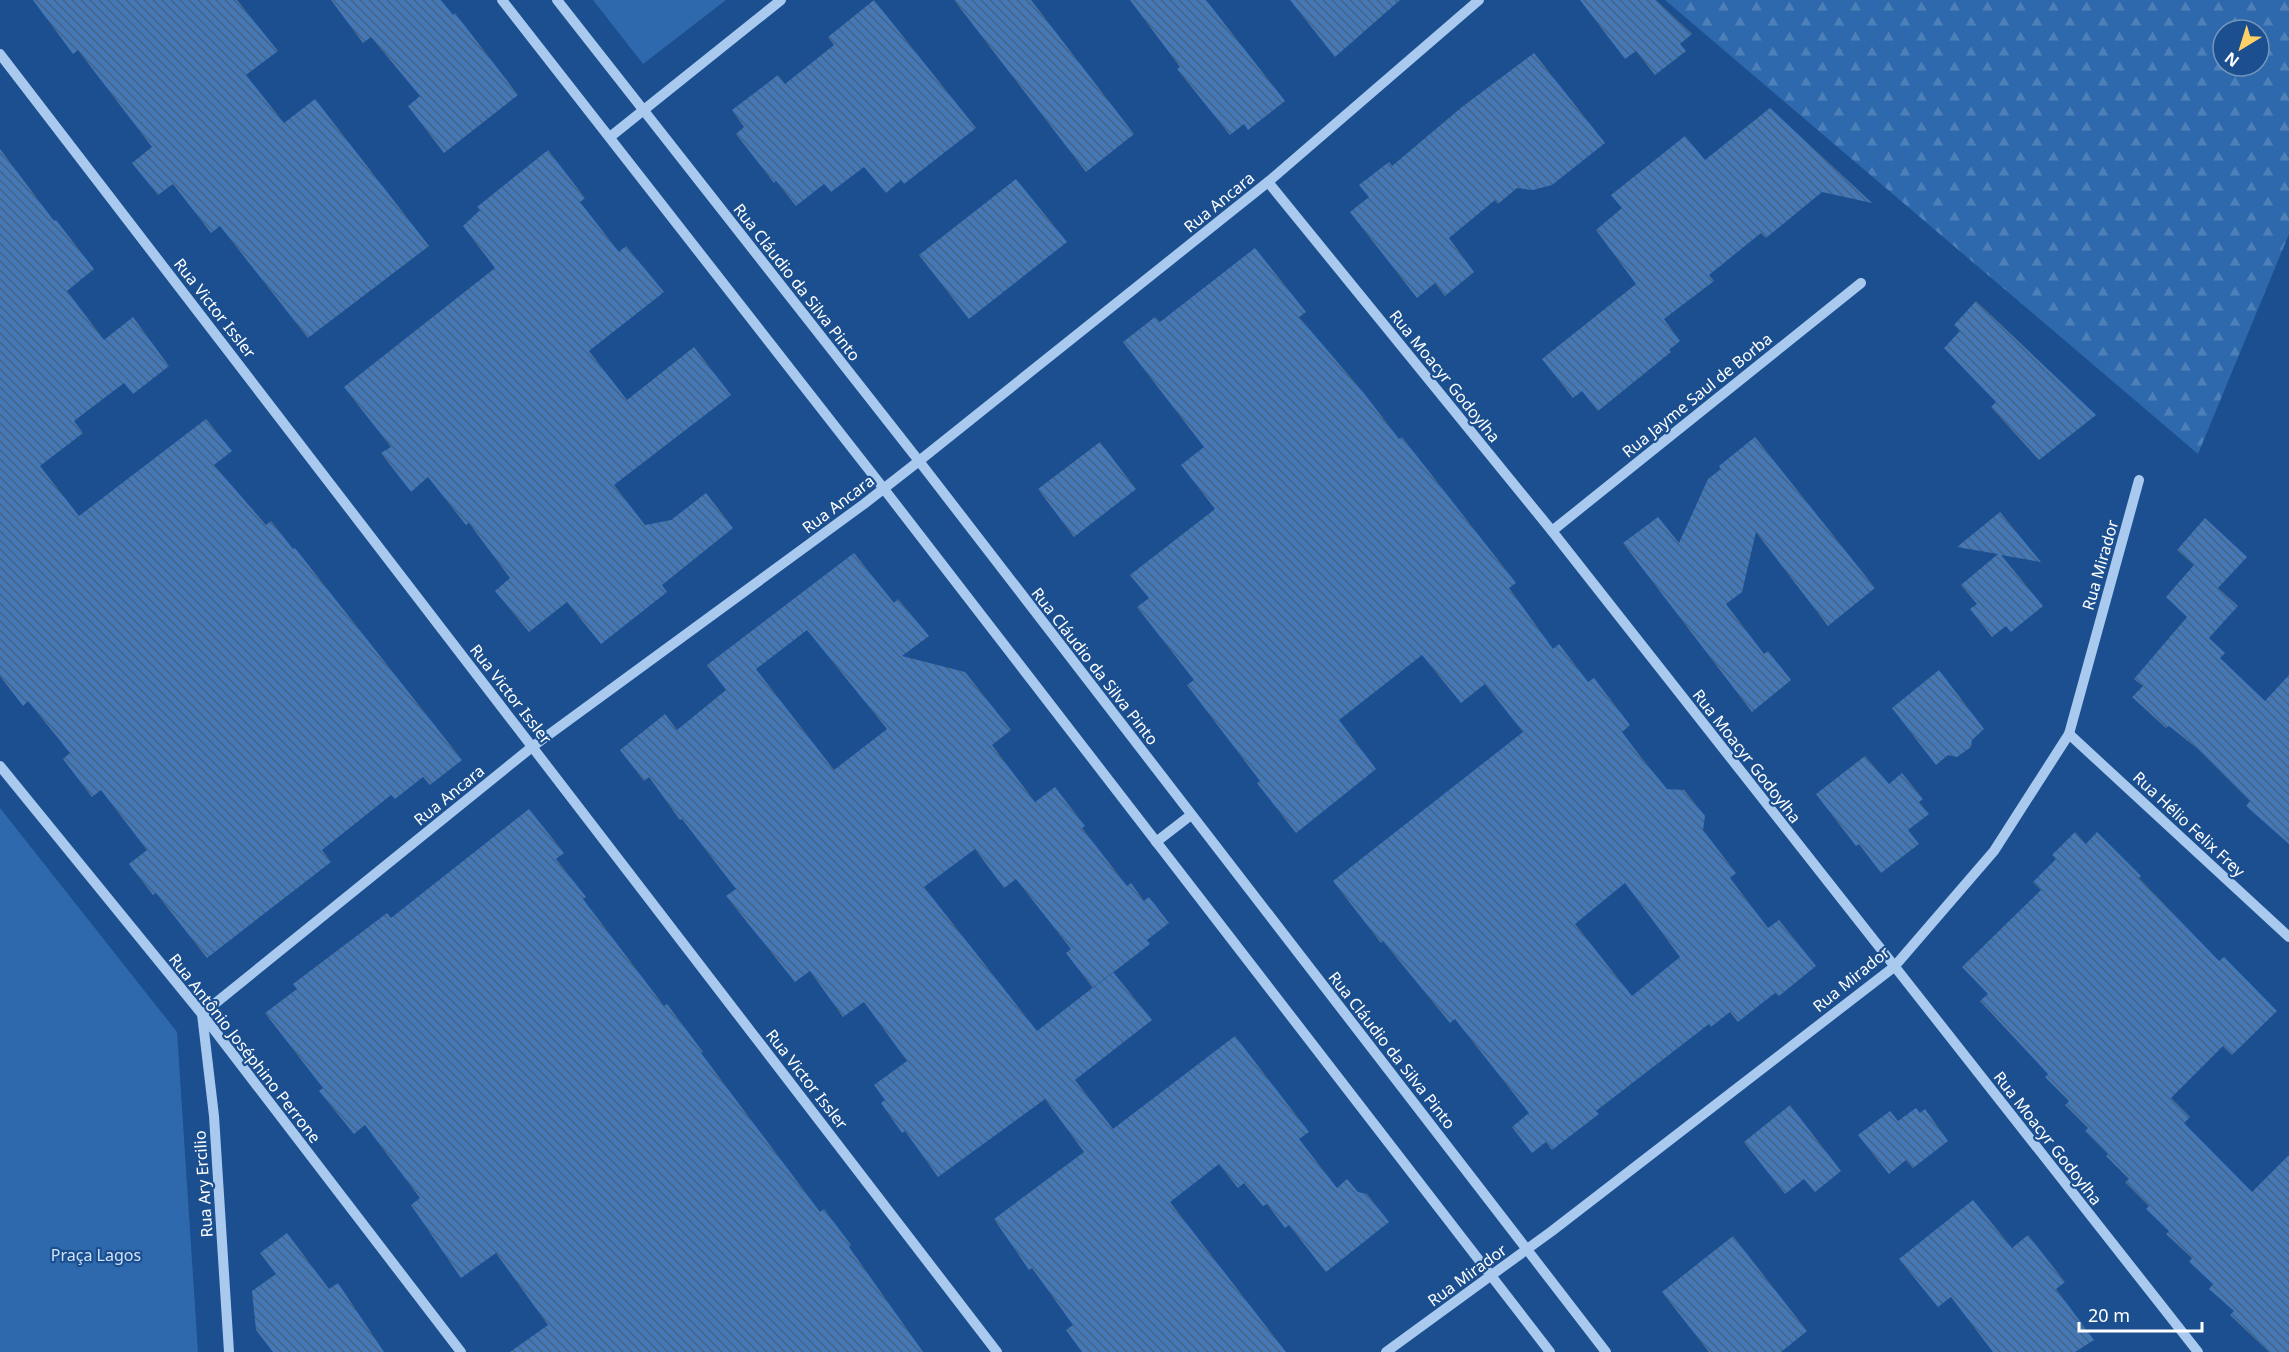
<svg xmlns="http://www.w3.org/2000/svg" width="2289" height="1352" viewBox="0 0 2289 1352" font-family="'Noto Sans',sans-serif">
  <style>
    .green { fill: #2e69ad }
    .forest { fill: url(#forest-firs); fill-rule: evenodd }
    .building { fill: url(#building-back-hatch); fill-rule: evenodd }
    .lines { fill: none; stroke-linecap: round; stroke-linejoin: round }
    .minor { stroke: #a9c9ee; stroke-width: 10 }
    .labels { text-anchor: middle; dominant-baseline: central; stroke-width: 4.5; stroke-linejoin: round; paint-order: stroke }
    .street-label { font-size: 16px; fill: #fff; stroke: #1b4f8f }
    .park-label { font-size: 16px; fill: #cfe3fa; stroke: #1b4f8f }
  </style>
  <defs>
    <pattern id="forest-firs" width="22" height="20" patternUnits="userSpaceOnUse" patternTransform="scale(1.5)"><rect width="22" height="20" fill="#2e69ad"/><path d="M5 1l3.5 6h-7zM16 11l3.5 6h-7z" fill="#4d80b9"/></pattern>
    <pattern id="building-back-hatch" width="6" height="6" patternUnits="userSpaceOnUse" patternTransform="scale(1.5)"><rect width="6" height="6" fill="#4478b7"/><path d="M-1 5l2 2M0 0l6 6M5-1l2 2" fill="none" stroke="#486282"/></pattern>
  </defs>
  <rect width="100%" height="100%" fill="#1b4f8f"/>
  <g class="green">
    <polygon points="593,0 726,0 643,64"/>
    <polygon points="0,808 177,1032 198,1352 0,1352"/>
  </g>
  <path class="forest" d="M1665 0H2289V234L2198 454ZM2223 30H2259V66H2223Z"/>
  <g class="building">
    <polygon points="33,0 237,0 278,51 246,75 284,123 315,99 429,246 308,338 220,226 211,233 173,184 158,195 132,163 152,147 78,50 73,54"/>
    <polygon points="331,0 441,0 453,15 455,13 518,95 444,153 408,106 420,96 371,37 363,43"/>
    <polygon points="874,0 976,128 904,184 901,180 886,193 864,167 831,192 824,184 796,206 776,181 774,183 736,134 744,127 732,110 778,75 785,84 834,45 828,37"/>
    <polygon points="954,0 1031,0 1134,134 1086,172"/>
    <polygon points="1130,0 1206,0 1285,101 1248,130 1244,124 1230,135 1177,69 1180,67"/>
    <polygon points="1290,0 1400,0 1335,57"/>
    <polygon points="1580,0 1656,0 1692,34 1680,44 1686,51 1655,75 1636,51 1625,59"/>
    <polygon points="1534,53 1605,143 1552,185 1533,190 1517,188 1498,204 1495,200 1449,238 1474,272 1445,296 1435,283 1417,298 1350,212 1369,197 1359,185 1389,162 1392,166 1462,107"/>
    <polygon points="1770,108 1872,203 1822,192 1766,238 1761,233 1709,275 1714,281 1664,319 1680,341 1669,350 1671,352 1598,411 1582,391 1573,398 1542,359 1636,284 1596,230 1622,208 1611,195 1685,136 1705,160"/>
    <polygon points="0,149 54,221 56,220 94,269 67,291 104,340 133,317 169,366 133,394 124,383 74,421 83,433 40,466 79,516 206,419 232,451 214,465 266,525 271,521 293,549 295,548 462,760 430,785 423,777 395,799 391,795 322,850 331,862 207,958 156,893 153,895 129,864 147,850 101,790 92,797 63,759 70,753 28,701 23,706 0,676"/>
    <polygon points="548,150 585,198 580,202 619,252 626,246 664,292 589,351 627,400 694,347 731,395 614,485 645,525 671,520 706,493 733,528 662,585 667,592 601,644 567,602 529,632 495,591 510,578 469,523 466,525 428,477 411,492 381,453 391,447 344,387 495,268 463,226 480,210 477,207"/>
    <polygon points="1016,179 1067,242 969,319 919,255"/>
    <path d="M1255 248 1306 312 1299 317 1363 392 1399 439 1402 437 1516 583 1509 588 1553 649 1559 644 1588 682 1594 678 1630 725 1622 732 1640 756 1667 789 1684 790 1705 816 1703 830 1736 873 1730 878 1768 928 1779 920 1816 966 1779 996 1775 993 1738 1022 1730 1012 1711 1027 1709 1024 1596 1111 1599 1114 1552 1150 1546 1142 1532 1153 1512 1127 1529 1113 1455 1019 1450 1023 1383 941 1381 943 1333 881 1523 732 1485 684 1461 703 1422 655 1339 720 1376 769 1296 833 1257 783 1260 781 1187 685 1194 680 1137 607 1149 598 1130 575 1215 509 1181 465 1204 447 1123 342 1155 317 1160 322ZM1625 883 1680 957 1632 996 1575 924Z"/>
    <polygon points="1976,301 2096,415 2039,460 1991,407 1996,402 1944,348 1960,331 1954,325"/>
    <polygon points="1755,437 1875,588 1828,626 1756,532 1742,592 1726,604 1764,654 1768,651 1791,680 1752,712 1623,543 1658,517 1679,543 1708,479 1721,469 1719,466"/>
    <polygon points="1100,442 1136,489 1074,537 1038,489"/>
    <polygon points="2000,512 2041,562 2001,555 2043,606 2011,632 2006,626 1992,637 1970,609 1977,604 1961,585 1998,554 1957,547"/>
    <polygon points="2205,518 2247,557 2218,588 2238,606 2209,638 2225,653 2220,658 2265,701 2289,675 2289,844 2246,806 2250,801 2198,749 2169,726 2166,728 2132,697 2143,686 2134,679 2187,617 2166,597 2194,565 2177,550"/>
    <path d="M854 553 894 603 898 599 929 636 902 656 965 672 1011 730 992 745 1035 802 1055 787 1085 826 1082 828 1127 886 1131 883 1144 901 1149 897 1169 923 1147 940 1150 944 1093 988 1066 953 1071 949 1016 879 1004 888 975 849 924 887 1037 1031 1113 972 1152 1020 1075 1080 1113 1129 1235 1036 1309 1132 1299 1139 1337 1188 1347 1179 1358 1192 1367 1194 1389 1222 1326 1272 1289 1225 1285 1228 1267 1204 1263 1206 1244 1183 1238 1188 1219 1164 1170 1202 1286 1352H1082L1066 1330 1073 1325 1032 1268 1029 1270 994 1219 1084 1152 1045 1099 938 1177 905 1131 902 1133 881 1103 885 1100 874 1085 907 1061 864 1002 843 1017 810 971 795 982 726 896 736 889 682 819 680 820 649 777 644 781 620 750 665 714 677 730 726 690 707 665ZM807 630 887 729 834 770 756 669Z"/>
    <polygon points="1939,670 1984,729 1972,740 1971,747 1957,757 1948,755 1936,765 1892,708"/>
    <polygon points="1865,756 1889,784 1902,773 1923,799 1919,802 1929,814 1908,830 1919,844 1881,873 1859,844 1856,846 1816,794"/>
    <polygon points="529,809 564,853 556,859 586,897 583,899 664,1006 667,1004 703,1052 701,1053 820,1212 824,1209 851,1245 849,1247 923,1352 510,1352 548,1325 496,1253 461,1278 411,1205 420,1198 365,1125 354,1134 319,1091 323,1088 265,1013 297,989 293,984 387,913 391,918"/>
    <polygon points="2075,832 2086,844 2097,832 2141,876 2139,878 2219,961 2224,957 2277,1011 2232,1055 2223,1046 2171,1098 2190,1117 2184,1123 2252,1192 2289,1155 2289,1352 2269,1352 2230,1315 2234,1311 2209,1289 2213,1284 2189,1262 2192,1258 2166,1234 2169,1231 2146,1209 2149,1206 2125,1182 2129,1179 2106,1156 2108,1154 2085,1131 2088,1128 2065,1105 2069,1101 2045,1077 2048,1074 1980,1001 1988,994 1962,967 2041,890 2033,882 2056,859 2052,855"/>
    <polygon points="1790,1105 1841,1171 1815,1192 1804,1179 1785,1194 1744,1142"/>
    <polygon points="1916,1108 1920,1113 1925,1109 1948,1141 1913,1168 1906,1160 1889,1174 1858,1135 1890,1111 1898,1121"/>
    <polygon points="1973,1200 2012,1248 2028,1235 2065,1282 2056,1289 2094,1340 2075,1352 1993,1352 1951,1297 1938,1307 1899,1259"/>
    <polygon points="287,1233 329,1289 338,1283 384,1352 273,1352 256,1330 252,1291 276,1274 260,1253"/>
    <polygon points="1733,1236 1807,1331 1781,1352 1709,1352 1662,1292"/>
  </g>
  <g class="lines">
    <g class="minor">
      <polyline points="502,0 884,489 1550,1352"/>
      <polyline points="557,0 919,461 1606,1352"/>
      <polyline points="0,54 997,1352"/>
      <polyline points="610,137 781,0"/>
      <polyline points="1268,182 1552,531 2198,1352"/>
      <polyline points="1552,531 1861,283"/>
      <polyline points="2069,734 2289,937"/>
      <polyline points="0,766 202,1014 461,1352"/>
      <polyline points="1156,842 1191,815"/>
      <polyline points="229,1352 214,1116 202,1014 532,747 864,504 919,461 1268,182 1479,0"/>
      <polyline points="1386,1352 1552,1231 1894,967 1994,851 2069,734 2139,480"/>
    </g>
  </g>
  <g class="labels">
    <g class="street-label">
      <text transform="translate(1219 202) rotate(-39)">Rua Ancara</text>
      <text transform="translate(797 282) rotate(52)">Rua Cláudio da Silva Pinto</text>
      <text transform="translate(215 308) rotate(52)">Rua Victor Issler</text>
      <text transform="translate(1445 376) rotate(51)">Rua Moacyr Godoylha</text>
      <text transform="translate(1697 395) rotate(-39)">Rua Jayme Saul de Borba</text>
      <text transform="translate(838 504) rotate(-37)">Rua Ancara</text>
      <text transform="translate(2100 565) rotate(-74)">Rua Mirador</text>
      <text transform="translate(1095 666) rotate(52)">Rua Cláudio da Silva Pinto</text>
      <text transform="translate(511 694) rotate(52)">Rua Victor Issler</text>
      <text transform="translate(1747 756) rotate(52)">Rua Moacyr Godoylha</text>
      <text transform="translate(449 795) rotate(-39)">Rua Ancara</text>
      <text transform="translate(2189 824) rotate(43)">Rua Hélio Felix Frey</text>
      <text transform="translate(1851 979) rotate(-39)">Rua Mirador</text>
      <text transform="translate(245 1048) rotate(52)">Rua Antônio Joséphino Perrone</text>
      <text transform="translate(1392 1050) rotate(52)">Rua Cláudio da Silva Pinto</text>
      <text transform="translate(807 1079) rotate(52)">Rua Victor Issler</text>
      <text transform="translate(2048 1138) rotate(52)">Rua Moacyr Godoylha</text>
      <text transform="translate(203 1184) rotate(-94)">Rua Ary Ercilio</text>
      <text transform="translate(1467 1275) rotate(-36)">Rua Mirador</text>
    </g>
    <g class="park-label">
      <text x="96" y="1255">Praça Lagos</text>
    </g>
  </g>
  <g transform="translate(2241 48) rotate(218)"><circle r="28" fill="#1b4f8f" stroke="#7695bc" stroke-width="1.5"/>
  <path d="M0-4.5L10 22L0 15L-10 22Z" fill="#ffd166"/>
  <text y="-9" font-size="16" font-weight="bold" text-anchor="middle" fill="#ffffff">N</text>
  </g>
  <path d="M2079 1322v9h123v-9" fill="none" stroke="#ffffff" stroke-width="3"/>
  <text x="2088" y="1322" font-size="18" fill="#ffffff" stroke="#1b4f8f" stroke-width="4.5" paint-order="stroke">20 m</text>
</svg>
